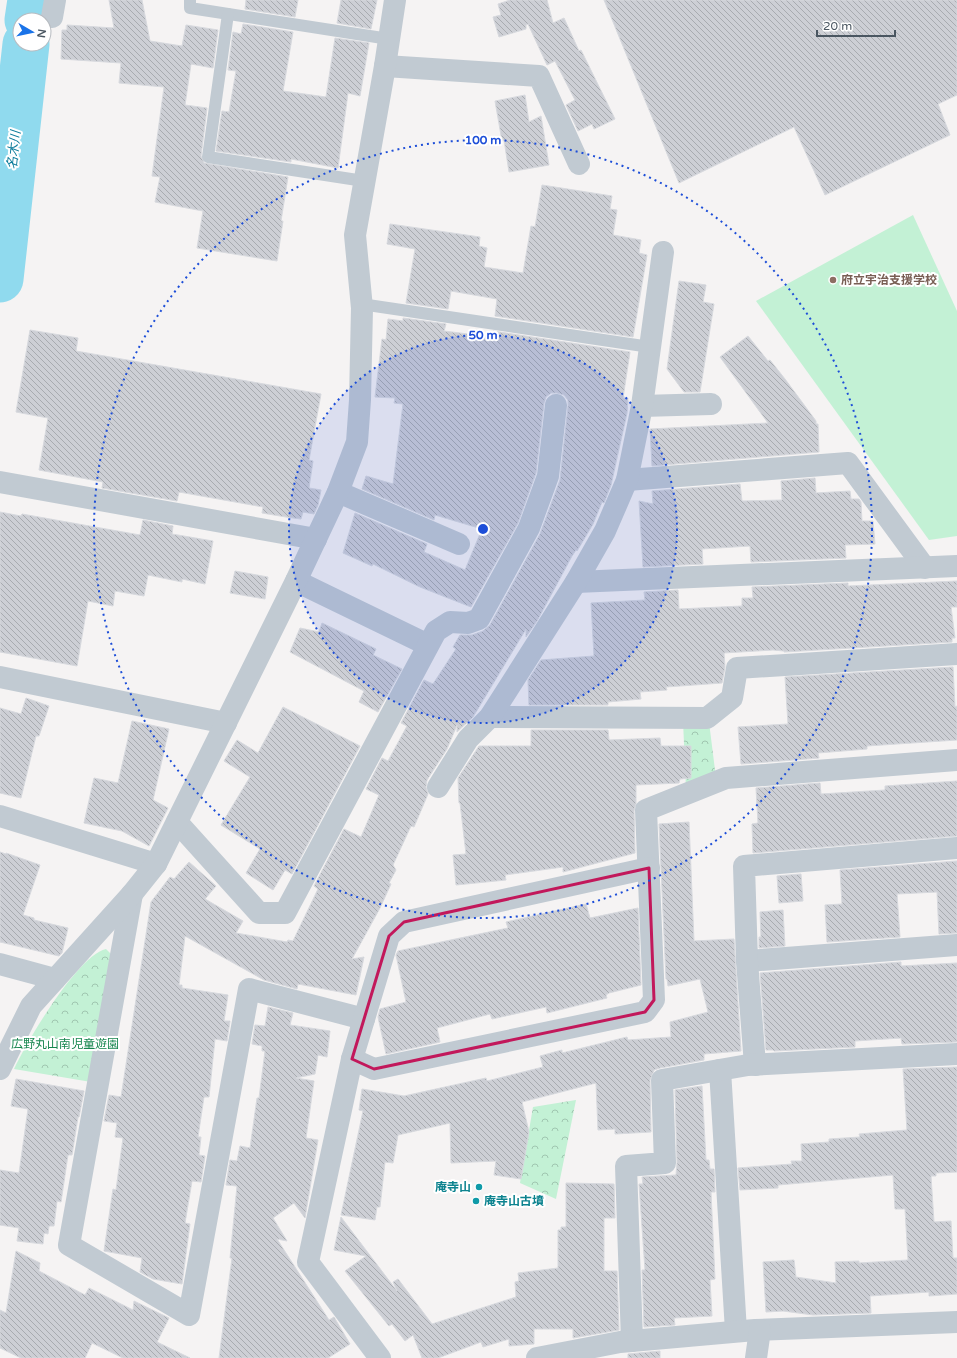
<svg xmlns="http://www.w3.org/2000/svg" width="957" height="1358" viewBox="0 0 957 1358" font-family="'Varela Round','Noto Sans JP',sans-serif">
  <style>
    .park { fill: url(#park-crowns) }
    .garden { fill: #c3f1d5 }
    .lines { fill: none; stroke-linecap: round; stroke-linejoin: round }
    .river { stroke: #90daee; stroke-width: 47 }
    .building { fill: url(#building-back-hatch); stroke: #d7d9de }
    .service { stroke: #c1cad2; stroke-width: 12 }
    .minor { stroke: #c1cad2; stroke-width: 22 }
    .marked { fill: none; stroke: #c2185b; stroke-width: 3; stroke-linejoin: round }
    .ring { fill: none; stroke: #1d4ed8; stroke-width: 2; stroke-dasharray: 2 4 }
    .education-dot { fill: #8d6e63; stroke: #fff; stroke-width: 1.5 }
    .culture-dot { fill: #0f9aa8; stroke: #fff; stroke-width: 1.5 }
    .labels { text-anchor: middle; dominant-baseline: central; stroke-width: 4; stroke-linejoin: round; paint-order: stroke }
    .education-label { font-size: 12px; font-weight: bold; fill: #785e54; stroke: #fff; text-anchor: start }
    .park-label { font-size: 12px; fill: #17864f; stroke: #fff }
    .culture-label { font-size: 12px; font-weight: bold; fill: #0d838f; stroke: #fff; text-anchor: end }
    .water-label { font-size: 13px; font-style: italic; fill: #0c7c9b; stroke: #fff }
    .centre { fill: #1d4ed8; stroke: #fff; stroke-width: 2 }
    .ring-label { font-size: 12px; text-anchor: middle; font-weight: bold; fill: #1d4ed8; stroke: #fff; stroke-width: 4; stroke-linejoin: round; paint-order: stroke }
  </style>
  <defs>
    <pattern id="park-crowns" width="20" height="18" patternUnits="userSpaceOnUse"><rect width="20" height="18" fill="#c3f1d5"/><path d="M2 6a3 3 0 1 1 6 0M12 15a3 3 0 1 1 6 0" fill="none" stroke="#a0c6b0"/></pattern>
    <pattern id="building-back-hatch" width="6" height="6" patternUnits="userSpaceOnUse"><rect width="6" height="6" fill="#cdcfd5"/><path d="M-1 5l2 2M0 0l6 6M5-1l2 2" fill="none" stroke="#a8abb0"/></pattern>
  </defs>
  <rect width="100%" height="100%" fill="#f5f3f3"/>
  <g class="park">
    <polygon points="683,721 709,722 716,778 686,789"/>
    <path d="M106 949 114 957 91 1082 14 1069C27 1041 78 955 106 949Z"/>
    <polygon points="576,1100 556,1199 520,1183 533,1107"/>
  </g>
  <polygon class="garden" points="913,215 957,311 957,536 929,540 756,301"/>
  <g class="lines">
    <g class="river">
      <polyline points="28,20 31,0"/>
      <polyline points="0,279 26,44"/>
    </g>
  </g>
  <g class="building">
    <polygon points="109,0 142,0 150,41 182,46 186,25 218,30 213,68 191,64 185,105 207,108 201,156 204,163 288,177 281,221 283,221 277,261 197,248 203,211 155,202 160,177 152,176 164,87 119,83 121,63 61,59 62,30 67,30 67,25 114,28"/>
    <polygon points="246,0 298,0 295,17 245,9"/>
    <polygon points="341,0 377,0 371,29 337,23"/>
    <polygon points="510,0 547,0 553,23 564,18 579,51 581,50 615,119 594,129 592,124 578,131 566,105 575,100 555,61 547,65 528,24 526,25 526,29 499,37 493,17 501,15 498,4"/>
    <polygon points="604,0 957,0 957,95 938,104 950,135 825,195 794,127 679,183"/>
    <polygon points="243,24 293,32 283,91 326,97 335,38 369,43 360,96 348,93 338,168 291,159 291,162 216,151 222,111 229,112 236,71 228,70 233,32 241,34"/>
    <polygon points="525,95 529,122 541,116 549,165 509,172 504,140 502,141 495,101"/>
    <polygon points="542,185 612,196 610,209 617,210 613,235 641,240 639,253 647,255 633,337 495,316 497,299 451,291 448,309 406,303 415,249 387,244 390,224 480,237 479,246 487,248 484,267 523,273 531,226 535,227"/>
    <polygon points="679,281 706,285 703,302 714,304 700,392 684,392 667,369"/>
    <polygon points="403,318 446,324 444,331 492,337 493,331 630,352 623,398 628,398 627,413 611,485 604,503 602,502 593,524 577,551 576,550 572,556 537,621 526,637 526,629 473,717 457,732 457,725 447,749 427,780 426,787 428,794 414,827 411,826 393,865 396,870 389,883 391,884 380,908 352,959 364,957 356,995 298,984 297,989 264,980 185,936 179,985 182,985 182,988 228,995 224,1021 230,1021 227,1041 215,1039 209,1097 204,1097 198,1137 201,1137 199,1155 205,1156 201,1182 192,1181 185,1223 190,1224 182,1284 153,1279 140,1272 142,1258 104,1251 113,1189 116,1190 123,1138 115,1137 117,1123 104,1121 109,1095 121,1097 151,902 170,877 174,879 189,862 216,886 205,899 243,921 236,933 287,942 288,940 293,941 318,889 314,886 344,829 361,837 379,795 366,789 382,758 388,761 407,726 401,723 424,680 433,684 456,649 453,647 460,635 472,635 483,631 490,625 540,534 560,480 568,406 568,400 564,395 557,393 551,393 546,397 544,403 536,473 518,523 471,607 420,587 373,564 372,566 343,553 355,513 427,544 424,552 465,570 482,529 435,515 434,520 362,489 366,476 393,484 403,404 394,403 395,398 375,397 382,339 386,340 388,319 403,321"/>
    <polygon points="30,330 78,338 76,351 321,394 309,460 313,461 309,488 321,490 318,505 314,514 303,512 301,519 286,517 262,513 263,507 179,492 177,501 102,488 103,482 39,470 48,418 16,412"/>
    <polygon points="748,336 768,361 770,360 785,379 816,421 816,424 818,424 819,452 652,466 650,429 768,423 720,357"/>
    <polygon points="815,478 816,493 850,491 851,499 859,499 861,502 862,521 873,521 875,544 845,545 846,558 751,562 750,546 702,549 703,564 643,567 639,501 653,504 652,491 740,484 742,501 782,500 781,481"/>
    <polygon points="0,512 21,516 22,514 140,535 143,520 173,526 172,534 213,541 205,584 182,579 182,582 148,575 144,596 115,591 113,606 88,601 77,666 0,652"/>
    <polygon points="235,571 268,577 265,599 230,593"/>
    <polygon points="957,581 957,607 951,607 955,638 952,638 952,642 784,652 784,651 773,650 724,653 725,667 722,683 666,687 667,690 640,692 641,699 608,702 608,705 529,705 528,680 541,660 594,656 591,603 645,600 644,592 678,590 679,609 742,606 742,598 753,598 752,587 848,583 848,586"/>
    <polygon points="322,623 376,649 373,655 402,669 378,712 359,702 364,691 290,652 300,628 319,632"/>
    <polygon points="953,667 955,707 957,706 957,740 867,746 867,749 818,753 819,758 741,764 738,727 788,724 785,677"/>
    <polygon points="26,698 49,706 39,736 36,736 21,798 0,793 0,708 21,714"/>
    <polygon points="283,707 360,746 292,874 285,870 273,890 246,873 260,849 221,825 250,777 224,761 237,740 258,753"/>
    <polygon points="132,721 169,729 153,800 168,808 149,846 122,831 84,823 94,778 118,783"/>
    <polygon points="531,730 608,730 609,740 660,738 661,746 691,746 691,778 680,779 679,783 636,785 636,803 634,811 635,853 563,872 563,867 505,875 506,880 456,885 453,855 466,854 460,803 459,803 458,778 479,746 531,746"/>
    <polygon points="957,781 957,836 753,853 752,824 758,823 756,788 820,783 821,794 885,790 885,786"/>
    <polygon points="689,822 694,941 734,939 741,1051 704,1054 704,1060 660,1068 654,1070 650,1080 651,1132 615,1134 615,1129 598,1130 596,1083 522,1102 529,1132 521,1179 494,1175 496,1161 451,1163 450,1123 398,1135 393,1163 385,1162 380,1207 377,1207 375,1220 341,1215 363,1111 359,1110 362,1089 404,1096 486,1078 487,1081 543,1067 540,1056 562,1050 562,1053 627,1037 628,1040 671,1037 670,1022 708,1012 700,979 668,986 667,979 666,979 659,824"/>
    <polygon points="0,852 6,854 6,853 40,865 23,915 34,918 34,920 68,928 62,953 59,956 0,942"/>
    <polygon points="957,861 957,933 939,934 937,892 897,894 900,937 827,942 825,905 842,904 840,870"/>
    <polygon points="801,874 803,901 779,903 777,876"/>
    <polygon points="586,904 590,918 638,908 641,985 609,993 606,995 607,998 547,1013 546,1007 492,1019 490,1014 437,1028 440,1042 386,1054 378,1017 380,1009 406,1002 396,955 398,951 508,928 506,922"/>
    <polygon points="783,910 785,946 759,948 759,937 761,937 760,912"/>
    <polygon points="901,962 901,966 957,963 957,1042 902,1044 901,1038 855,1041 855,1047 774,1051 773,1050 766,1050 760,973"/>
    <polygon points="268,1007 293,1013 290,1025 330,1031 327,1057 318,1055 315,1074 296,1078 314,1081 306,1138 318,1140 305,1218 294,1203 273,1218 287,1241 277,1239 329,1320 334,1317 350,1344 328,1358 219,1358 232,1258 230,1258 237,1186 226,1185 230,1160 237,1161 240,1146 250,1148 257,1098 259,1098 265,1051 262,1051 262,1046 252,1044 255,1025 265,1026"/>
    <polygon points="957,1067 957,1172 936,1173 936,1176 931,1176 934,1222 951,1221 953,1258 957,1258 957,1294 929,1296 929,1292 870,1296 871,1313 813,1315 783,1311 766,1312 763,1262 794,1260 796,1277 836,1283 835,1262 859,1261 859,1263 908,1260 905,1209 895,1209 893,1175 778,1185 778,1188 740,1190 738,1168 792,1164 791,1161 802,1161 801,1144 829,1142 829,1139 860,1137 859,1134 907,1130 903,1069"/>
    <polygon points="16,1079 84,1091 79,1117 78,1117 72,1155 68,1155 61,1202 57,1201 54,1226 49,1226 48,1234 44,1233 43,1244 17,1241 19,1228 0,1225 0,1170 19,1173 28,1109 11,1106"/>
    <polygon points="702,1086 706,1160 709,1160 710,1169 714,1169 715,1192 711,1192 715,1279 710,1280 712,1316 674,1318 675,1325 644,1327 642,1270 645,1270 639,1184 643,1184 642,1177 676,1175 677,1163 675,1090"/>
    <polygon points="566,1183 614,1184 615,1218 604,1218 604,1271 617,1271 619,1330 573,1338 573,1329 534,1329 534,1344 509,1346 509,1339 483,1347 481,1342 438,1358 422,1358 413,1335 405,1341 392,1324 389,1326 345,1271 366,1256 334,1250 341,1217 397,1291 393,1282 398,1279 432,1324 516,1297 515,1282 519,1281 518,1273 558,1268 558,1230 561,1230 561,1227 566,1227"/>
    <polygon points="16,1251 40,1263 39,1271 85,1295 89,1288 133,1310 134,1301 169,1318 157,1342 190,1358 123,1358 92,1343 85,1358 21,1358 0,1348 0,1310 6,1313"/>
    <polygon points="660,1351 660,1358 628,1358 628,1354"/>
  </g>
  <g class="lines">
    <g class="service">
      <polyline points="190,0 190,8 389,39"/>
      <polyline points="228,14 208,157 364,181"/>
      <polyline points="361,304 650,347"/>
    </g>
    <g class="minor">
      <polyline points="52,17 55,0"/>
      <polyline points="385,66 539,76 579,164"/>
      <polyline points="642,406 711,404"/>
      <polyline points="627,480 848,463 925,568"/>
      <polyline points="0,482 316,539"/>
      <polyline points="338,492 459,544"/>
      <polyline points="296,581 428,645"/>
      <polyline points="576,582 957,566"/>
      <polyline points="0,677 226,723"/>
      <polyline points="490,717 707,718 732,698 737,668 957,654"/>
      <polyline points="438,787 468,739 490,717 576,582 605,531 627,480 642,406 663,252"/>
      <polyline points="0,816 156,864"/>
      <polyline points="177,822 259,913 285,913 436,631 450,622 468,623 479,619 529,528 548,476 556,405"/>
      <polyline points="132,894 69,1245 189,1315 249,989 364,1019"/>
      <polyline points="747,961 957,945"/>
      <polyline points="0,964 55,979"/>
      <polyline points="352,1059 374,1069 645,1012 654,1000 646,810 726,778 957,760"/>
      <polyline points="755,1065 747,961 744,866 957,848"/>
      <polyline points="0,1069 31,1006 132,894 156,864 296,581 338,492 357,442 360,400 362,308 355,235 385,66 395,0"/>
      <polyline points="720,1070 736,1331"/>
      <polyline points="632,1341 626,1166 665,1163 662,1080 748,1065 957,1054"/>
      <polyline points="380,1358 308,1262 352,1059 389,936 404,922 649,868"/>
      <polyline points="537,1358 620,1342 755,1330 957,1322"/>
      <polyline points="756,1358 760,1330"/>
    </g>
  </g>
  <path class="marked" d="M649 868 654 1000 645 1012 374 1069 352 1059 389 936 404 922Z"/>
  <circle cx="483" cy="529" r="194" fill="#1d4ed8" fill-opacity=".12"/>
  <g class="ring">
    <circle cx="483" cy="529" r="194"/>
    <circle cx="483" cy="529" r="389"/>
  </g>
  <circle class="education-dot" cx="833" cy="280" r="4"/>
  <g class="culture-dot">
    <circle cx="479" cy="1187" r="4"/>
    <circle cx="476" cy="1201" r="4"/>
  </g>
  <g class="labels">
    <g class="education-label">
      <text x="841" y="280">府立宇治支援学校</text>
    </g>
    <g class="park-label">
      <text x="65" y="1044">広野丸山南児童遊園</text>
    </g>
    <g class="culture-label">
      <text x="471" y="1187">庵寺山</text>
      <text x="484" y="1201" text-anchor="start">庵寺山古墳</text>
    </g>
    <g class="water-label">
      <text transform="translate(14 150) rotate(-84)">名木川</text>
    </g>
  </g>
  <circle cx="483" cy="529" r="6" class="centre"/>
  <g class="ring-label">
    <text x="483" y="144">100 m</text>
    <text x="483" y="339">50 m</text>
  </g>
  <g transform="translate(32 32) rotate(99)"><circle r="19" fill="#ffffff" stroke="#b7bbc0"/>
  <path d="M0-3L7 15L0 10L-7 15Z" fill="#1a73e8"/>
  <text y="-6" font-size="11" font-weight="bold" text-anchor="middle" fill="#4a5661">N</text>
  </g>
  <path d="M817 30v6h78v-6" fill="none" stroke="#4a5661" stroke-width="2"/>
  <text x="823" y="30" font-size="12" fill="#4a5661" stroke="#ffffff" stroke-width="3" paint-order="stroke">20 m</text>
</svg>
